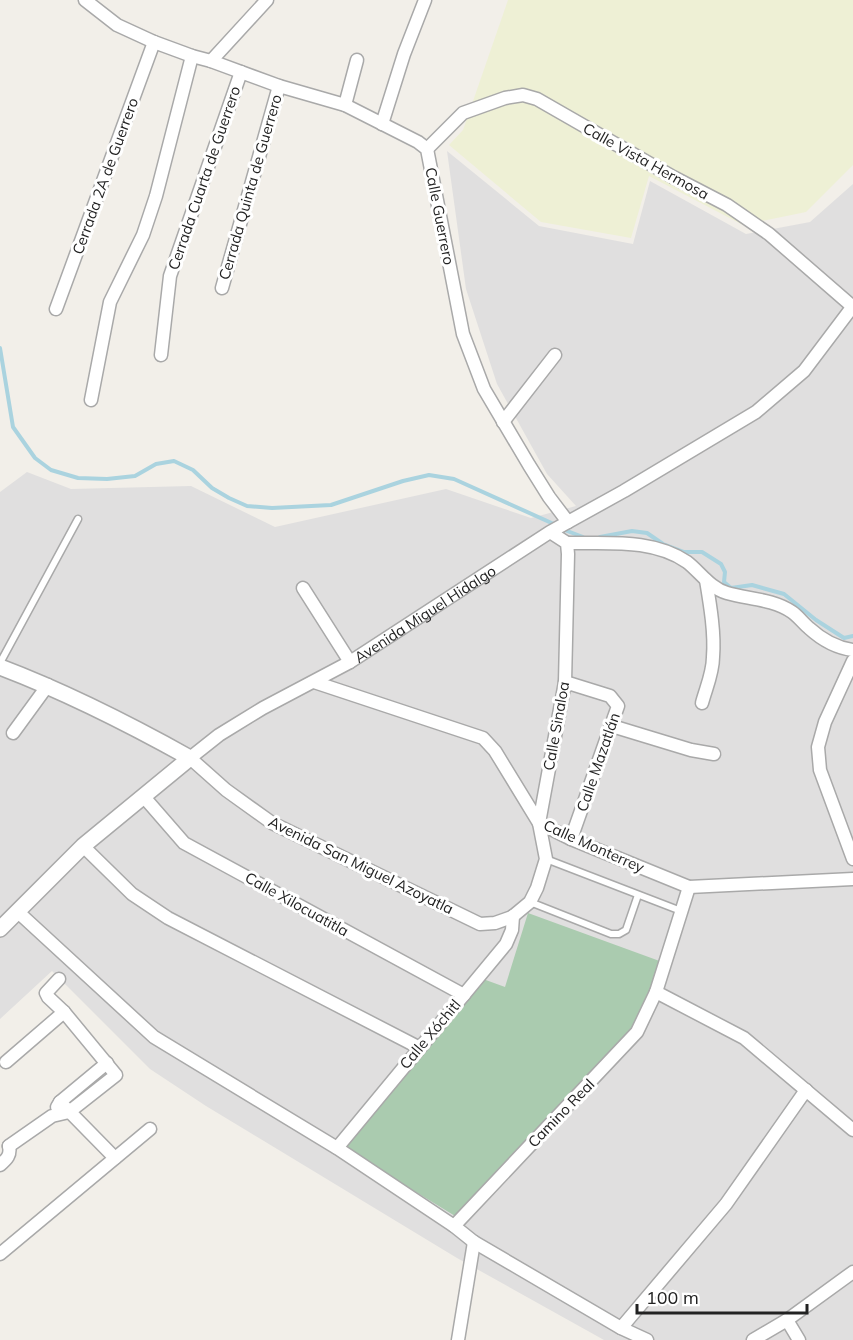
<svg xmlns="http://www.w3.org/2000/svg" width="853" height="1340" viewBox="0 0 853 1340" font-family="Mulish,sans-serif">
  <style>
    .residential { fill: #e0dfdf }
    .farmland { fill: #eef0d5 }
    .cemetery { fill: #aacbaf }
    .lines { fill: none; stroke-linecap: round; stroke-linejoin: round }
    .stream { stroke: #aad3df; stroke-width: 4 }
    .service-casing { stroke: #a9a9a9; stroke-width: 9 }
    .minor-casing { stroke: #a9a9a9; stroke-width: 15 }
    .tertiary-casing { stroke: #a9a9a9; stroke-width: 18 }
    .service { stroke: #fff; stroke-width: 6 }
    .minor { stroke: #fff; stroke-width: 12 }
    .tertiary { stroke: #fff; stroke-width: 15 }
    .labels { text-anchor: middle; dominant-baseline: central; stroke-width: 6; stroke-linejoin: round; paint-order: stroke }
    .street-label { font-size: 15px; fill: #222; stroke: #fff }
  </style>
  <rect width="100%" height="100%" fill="#f2efe9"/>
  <polygon class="residential" points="447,151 539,226 633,244 650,181 746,234 810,222 853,184 853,1340 604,1340 457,1258 206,1106 150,1069 52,971 0,1019 0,492 27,472 71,489 191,486 275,527 446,489 531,518 576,506 547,474 497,384 466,289"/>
  <polygon class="farmland" points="508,0 853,0 853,165 806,212 743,225 649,176 631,238 541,222 449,145 463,130"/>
  <polygon class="cemetery" points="528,913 665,963 633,1035 627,1037 455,1216 341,1146 483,979 505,987"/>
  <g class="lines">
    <g class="stream">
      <polyline points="0,348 13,427 35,458 51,470 78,478 107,479 135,476 156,464 174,461 193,470 212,488 229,498 247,506 272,508 331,505 403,481 429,475 454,479 556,525"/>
      <polyline points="562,529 583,537"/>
      <polyline points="600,537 632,531 647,533 663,544 684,552 702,552 721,564 725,572 724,582 731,588 752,585 784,594 816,620 844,638 853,636"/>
    </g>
    <defs>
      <g id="service">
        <polyline points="0,663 78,519"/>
        <polyline points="546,859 681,911"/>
        <polyline points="530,902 611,934 619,934 626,930 638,895"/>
      </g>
      <g id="minor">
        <polyline points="85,0 117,25 154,42 192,56 211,61 279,86 345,105 418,142 427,149 463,334 484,389 529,465 549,497 568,522"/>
        <polyline points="211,61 267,0"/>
        <polyline points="345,105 357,60"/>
        <polyline points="382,124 404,54 425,0"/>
        <polyline points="427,149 463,113 505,98 523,95 537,99 673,177 727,205 769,234 853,307"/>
        <polyline points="222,288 279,86"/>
        <polyline points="56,309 154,42"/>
        <polyline points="161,355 170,276 241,72"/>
        <polyline points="91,400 110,302 143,235 156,196 192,56"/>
        <polyline points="503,422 555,355"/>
        <path id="s1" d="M550 532 567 543 568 554 565 682 539 823 546 859 537 888 530 902 512 917 495 923 480 924 272 823 226 790 190 758 219 735 263 708 350 662 550 532 624 491 756 412 804 371 853 306"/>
        <path d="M567 543C607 544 652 538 687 562 700 572 710 588 727 593 748 599 773 599 792 612 798 616 803 623 809 628 821 639 837 648 853 650"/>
        <polyline points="303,588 350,662"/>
        <polyline points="853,661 825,722 818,747 820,770 853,859"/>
        <polyline points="314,682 483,738 495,751 539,823 571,839 689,887 853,879"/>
        <polyline points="565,682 610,696 618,706 571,839"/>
        <path d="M702 703C706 688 713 673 713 657 715 633 710 604 706 580"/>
        <polyline points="612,726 691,750 714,754"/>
        <polyline points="13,733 48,685"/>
        <polyline points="144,797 184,843 464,995"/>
        <polyline points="83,846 132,894 168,918 418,1047"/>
        <polyline points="18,912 154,1037 337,1148 454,1226 474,1242 621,1328 647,1340"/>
        <polyline points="656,992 744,1038 853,1130"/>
        <polyline points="6,1062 64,1012"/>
        <polyline points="60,1102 115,1158"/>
        <polyline points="57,1107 60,1102 107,1063"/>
        <polyline points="9,1146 52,1116 69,1112 116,1075 64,1012 48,997 46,993 59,979"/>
        <polyline points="337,1148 506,944 512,930 513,916"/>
        <path d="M0 1165C7 1159 11 1155 9 1146"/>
        <polyline points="454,1226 637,1032 656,992 689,887"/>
        <polyline points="0,1254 150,1129"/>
        <polyline points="787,1320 799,1340"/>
        <polyline points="621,1328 726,1204 806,1090"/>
        <polyline points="458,1340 474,1242"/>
        <polyline points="753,1340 787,1320 853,1272"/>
      </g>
      <path id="tertiary" d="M0 667C66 692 129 724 190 758L83 846 0 929"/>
    </defs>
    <use href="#service" class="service-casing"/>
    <use href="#minor" class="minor-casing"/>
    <use href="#tertiary" class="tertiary-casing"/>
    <use href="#service" class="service"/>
    <use href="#minor" class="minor"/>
    <use href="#tertiary" class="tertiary"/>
  </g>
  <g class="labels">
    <g class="street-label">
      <text transform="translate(646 161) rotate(29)">Calle Vista Hermosa</text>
      <text transform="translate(105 176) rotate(-70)">Cerrada 2A de Guerrero</text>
      <text transform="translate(204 178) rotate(-71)">Cerrada Cuarta de Guerrero</text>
      <text transform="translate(250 187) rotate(-74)">Cerrada Quinta de Guerrero</text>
      <text transform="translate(440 216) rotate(79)">Calle Guerrero</text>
      <text stroke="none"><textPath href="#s1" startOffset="1054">Avenida Miguel Hidalgo</textPath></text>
      <text transform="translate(556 726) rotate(-80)">Calle Sinaloa</text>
      <text transform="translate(598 762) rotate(-71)">Calle Mazatlán</text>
      <text transform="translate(594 846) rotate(24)">Calle Monterrey</text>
      <text transform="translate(361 865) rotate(26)">Avenida San Miguel Azoyatla</text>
      <text transform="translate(297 904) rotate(29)">Calle Xilocuatitla</text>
      <text transform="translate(430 1034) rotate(-50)">Calle Xóchitl</text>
      <text transform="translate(561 1113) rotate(-46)">Camino Real</text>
    </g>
  </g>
  <path d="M637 1304v9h170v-9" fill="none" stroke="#222222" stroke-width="3"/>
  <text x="646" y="1304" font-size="18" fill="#222222" stroke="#ffffff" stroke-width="4.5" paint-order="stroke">100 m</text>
</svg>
